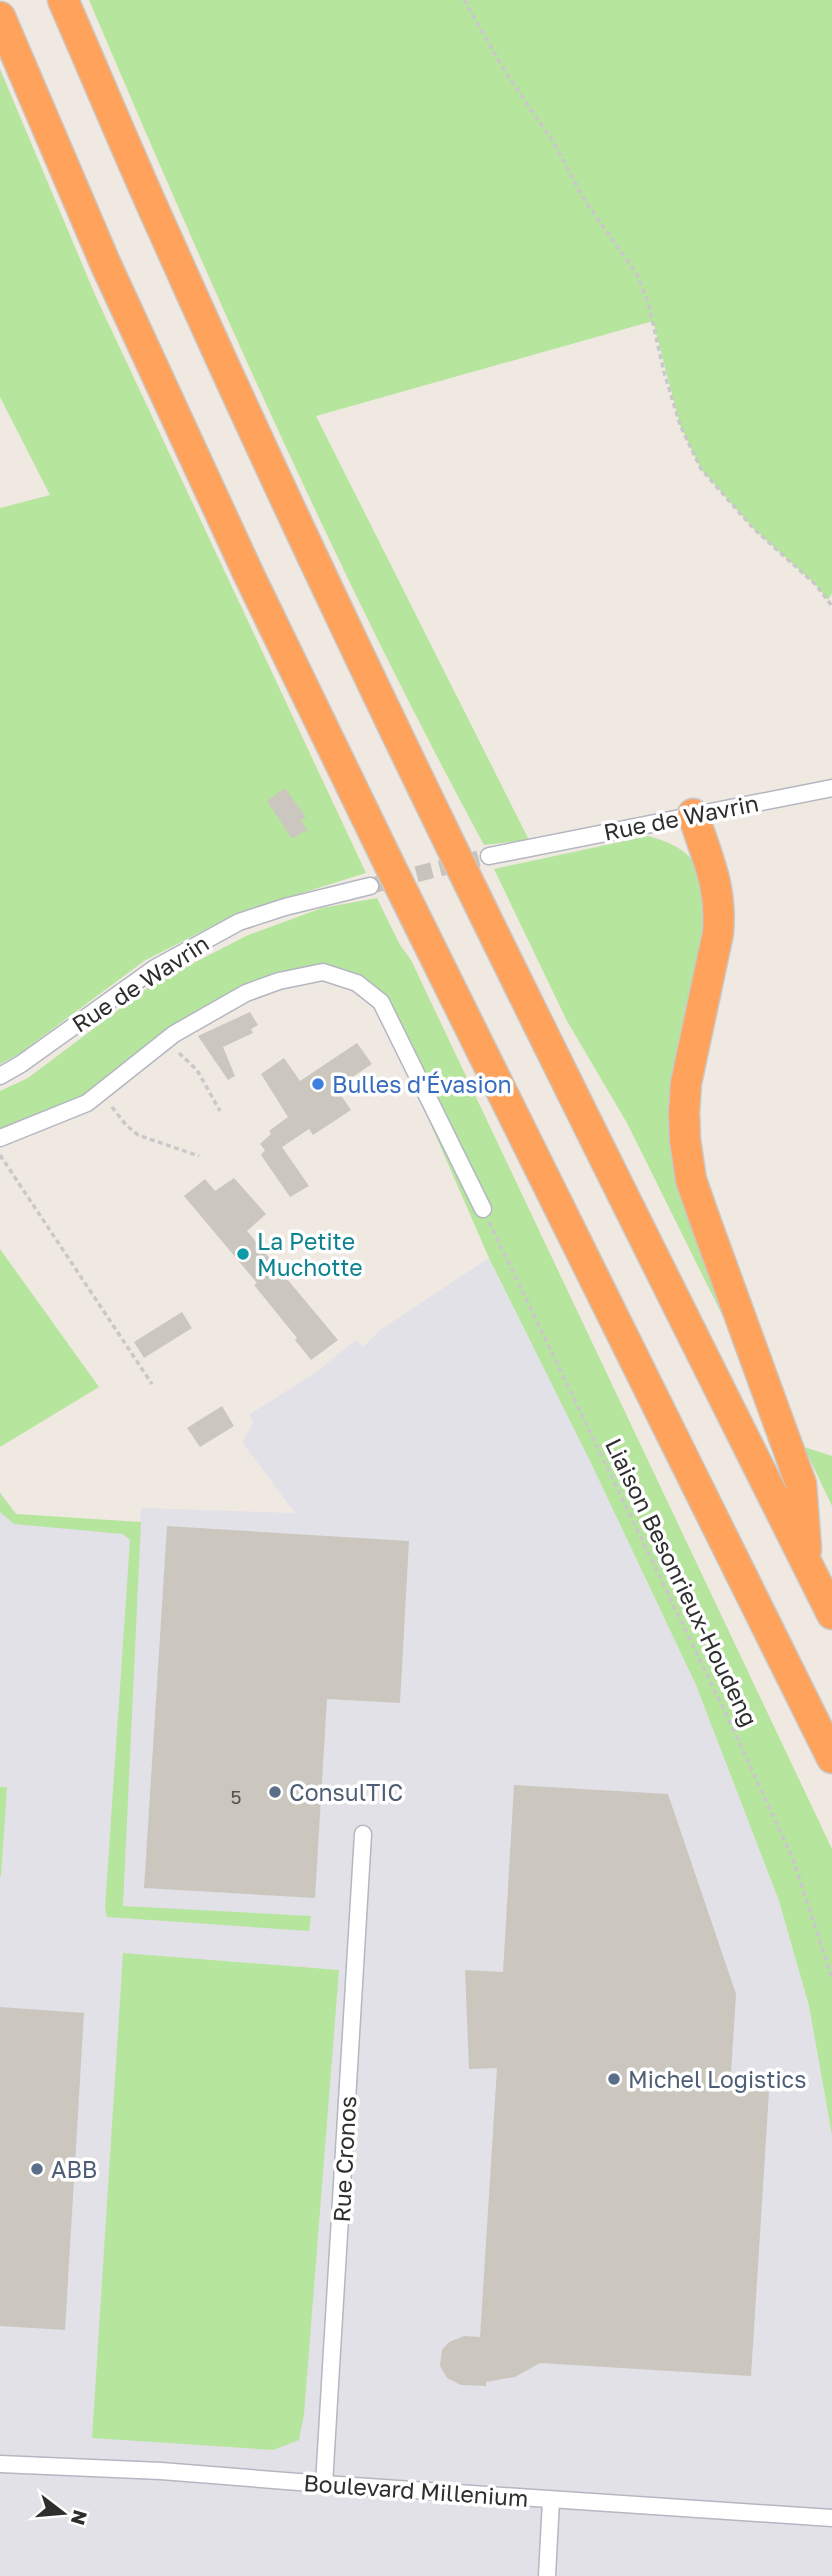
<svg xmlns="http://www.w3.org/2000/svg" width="832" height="2576" viewBox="0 0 832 2576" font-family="'Golos Text',sans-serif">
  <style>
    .industrial { fill: #e3e1e8 }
    .green { fill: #b6e59e }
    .building { fill: #cbc7bf }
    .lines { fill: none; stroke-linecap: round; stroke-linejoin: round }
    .street-tunnel { stroke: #c8c4bd; stroke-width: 16; stroke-dasharray: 16 8; stroke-linecap: butt }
    .street-casing { stroke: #b4b7c1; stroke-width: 19 }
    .highway-casing { stroke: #c9c9c9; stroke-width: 33 }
    .path { stroke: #c9c9c9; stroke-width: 3.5; stroke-dasharray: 5 3.5; stroke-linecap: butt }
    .street { stroke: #fff; stroke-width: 16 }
    .highway { stroke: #ffa35c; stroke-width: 30 }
    .shop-dot { fill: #3f7fe0; stroke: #fff; stroke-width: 2.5 }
    .culture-dot { fill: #0f9aa8; stroke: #fff; stroke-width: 2.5 }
    .service-dot { fill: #5c6f8a; stroke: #fff; stroke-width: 2.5 }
    .labels { text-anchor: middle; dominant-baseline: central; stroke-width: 7; stroke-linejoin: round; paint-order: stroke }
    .number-label { font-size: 19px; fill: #555452 }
    .street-label { font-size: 23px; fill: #2e2e2e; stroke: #fff }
    .shop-label { font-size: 23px; fill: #366cbe; stroke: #fff; text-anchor: start }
    .culture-label { font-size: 23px; fill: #0d838f; stroke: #fff; text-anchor: start }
    .service-label { font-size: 23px; fill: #4e5e75; stroke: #fff; text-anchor: start }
  </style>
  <rect width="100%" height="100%" fill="#efe9e1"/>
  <polygon class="industrial" points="489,1258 589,1459 696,1685 779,1901 809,2006 832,2135 832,2576 0,2576 0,1492 17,1515 140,1522 141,1508 295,1513 242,1442 254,1422 249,1415 316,1372 356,1340 363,1347 380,1330"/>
  <g class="green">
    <path d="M89 0H832V593L828 600 816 585 753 528 701 469 680 425 653 321 316 416 529 840 484 845C336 572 211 286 89 0Z"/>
    <polygon points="0,69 96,297 366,873 238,913 144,961 19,1054 0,1064 0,508 50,495 0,397"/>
    <path d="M648 836C686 846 697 860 712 895L678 1117 746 1363 627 1123 567 1021 494 869Z"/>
    <polygon points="377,898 400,945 411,960 832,1849 832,2135 809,2006 779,1901 696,1685 589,1459 489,1258 411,1079 379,991 359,975 323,965 279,973 246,986 175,1026 87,1095 0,1130 0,1091 28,1078 153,984 246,936 322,908"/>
    <polygon points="0,1249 99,1387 0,1447"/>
    <polygon points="804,1447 832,1456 832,1506"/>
    <polygon points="0,1493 16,1514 141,1522 123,1906 311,1916 309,1931 107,1917 105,1908 130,1540 123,1534 14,1524 0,1512"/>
    <polygon points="0,1787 7,1787 1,1876 0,1876"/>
    <polygon points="123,1953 339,1970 304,2414 299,2440 273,2450 92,2438"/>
  </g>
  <g class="building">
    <polygon points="285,788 306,817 301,820 307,830 292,839 267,801"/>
    <polygon points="250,1012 258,1025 251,1029 253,1033 223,1047 235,1076 228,1080 198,1036"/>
    <polygon points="357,1043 372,1064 336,1088 351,1110 313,1135 309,1129 282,1147 309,1186 290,1197 261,1155 265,1150 260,1144 271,1134 269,1131 288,1117 261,1074 284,1058 300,1081"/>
    <polygon points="234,1178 266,1214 247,1231 338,1340 311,1360 295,1340 297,1338 254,1285 257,1283 184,1196 205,1179 215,1191"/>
    <polygon points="182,1312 192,1328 144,1358 134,1342"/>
    <polygon points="222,1406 234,1426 200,1447 187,1428"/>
    <polygon points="167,1526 409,1541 400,1703 327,1699 315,1898 144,1888"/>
    <polygon points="514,1785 668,1794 736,1994 730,2089 769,2092 751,2376 540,2363 515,2377 486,2382 486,2386 461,2385 447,2378 440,2366 442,2350 449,2342 464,2336 480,2337 497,2068 469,2069 465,1970 503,1972"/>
    <polygon points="0,2007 84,2013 65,2330 0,2326"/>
  </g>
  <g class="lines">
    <polyline class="street-tunnel" points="370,886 489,856"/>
    <defs>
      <g id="street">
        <polyline points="489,856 832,788"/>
        <polyline points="0,1076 21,1064 155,968 239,922 285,907 370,886"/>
        <polyline points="0,1138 87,1103 174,1034 246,993 279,981 323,972 357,983 381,1002 483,1209"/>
        <polyline points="0,2464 161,2471 324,2484 832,2518"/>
        <polyline points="324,2484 363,1834"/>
        <polyline points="547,2576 551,2500"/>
      </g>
      <g id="highway">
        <path d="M63 0C98 80 131 160 167 239 374 704 605 1159 832 1614"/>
        <polyline points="0,17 106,265 248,573 391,868 832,1758"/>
        <path d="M693 814C707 858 722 886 718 933L686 1083 684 1113 685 1140 691 1180 705 1220 801 1484 806 1549"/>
      </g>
    </defs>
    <use href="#street" class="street-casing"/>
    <use href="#highway" class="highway-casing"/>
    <g class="path">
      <polyline points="464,0 506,73 554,143 585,201 636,273 648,302 664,372 680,425 701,469 753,528 816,585 832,606"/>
      <polyline points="179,1053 197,1070 220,1111"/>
      <polyline points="112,1107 126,1125 138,1135 199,1156"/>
      <polyline points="0,1155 152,1384"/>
      <polyline points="489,1222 726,1714 793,1859 832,1978"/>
    </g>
    <use href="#street" class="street"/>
    <use href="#highway" class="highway"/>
  </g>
  <circle class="shop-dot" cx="318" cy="1084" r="7"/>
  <circle class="culture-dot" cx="243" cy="1254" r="7"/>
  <g class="service-dot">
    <circle cx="275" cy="1792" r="7"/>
    <circle cx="614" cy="2079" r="7"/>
    <circle cx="37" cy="2169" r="7"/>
  </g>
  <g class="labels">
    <g class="number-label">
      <text x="236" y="1796">5</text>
    </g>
    <g class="street-label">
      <text transform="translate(681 817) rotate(-11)">Rue de Wavrin</text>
      <text transform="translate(140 983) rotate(-33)">Rue de Wavrin</text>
      <text transform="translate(682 1582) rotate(64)">Liaison Besonrieux-Houdeng</text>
      <text transform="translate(344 2159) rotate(-87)">Rue Cronos</text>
      <text transform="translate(416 2490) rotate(4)">Boulevard Millenium</text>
    </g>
    <g class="shop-label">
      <text x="332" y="1084">Bulles d'Évasion</text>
    </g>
    <g class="culture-label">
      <text x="257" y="1241">La Petite<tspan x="257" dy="26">Muchotte</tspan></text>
    </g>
    <g class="service-label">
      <text x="289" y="1792">ConsulTIC</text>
      <text x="628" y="2079">Michel Logistics</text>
      <text x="51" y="2169">ABB</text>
    </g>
  </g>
  <g transform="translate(63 2513) rotate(106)" stroke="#ffffff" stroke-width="5" paint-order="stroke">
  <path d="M0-5L12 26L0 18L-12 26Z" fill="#2e2e2e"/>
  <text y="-10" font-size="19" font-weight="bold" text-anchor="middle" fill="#2e2e2e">N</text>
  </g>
</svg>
